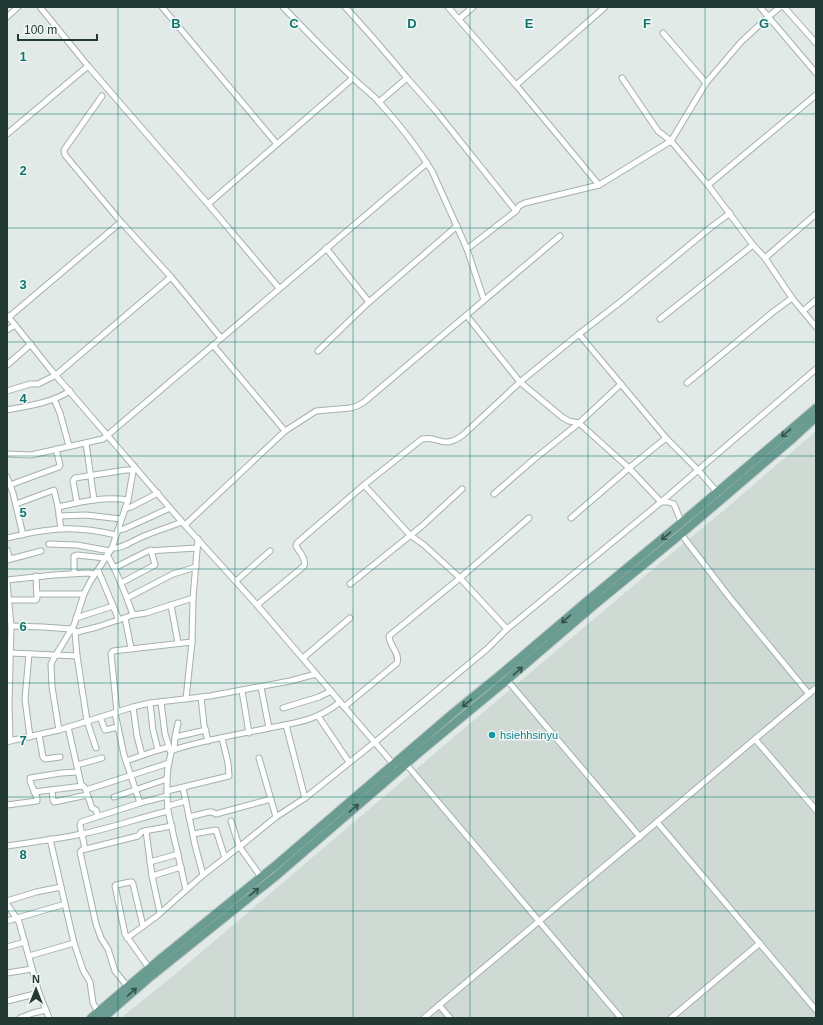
<svg xmlns="http://www.w3.org/2000/svg" width="823" height="1025" viewBox="0 0 823 1025" font-family="Helvetica,sans-serif">
  <style>
    .built { fill: #cfdad5 }
    .lines { fill: none; stroke-linecap: round; stroke-linejoin: round }
    .street-casing { stroke: #a4b1ad; stroke-width: 7 }
    .primary-casing { stroke: #bdc4c2; stroke-width: 10 }
    .street { stroke: #fff; stroke-width: 5 }
    .primary { stroke: #6a9c91; stroke-width: 8 }
    .oneway { stroke: #35524b }
    .grid { fill: none; stroke: #0f766e; stroke-width: 1; stroke-opacity: 0.55 }
    .culture-dot { fill: #0f9aa8; stroke: #f1f7f4; stroke-width: 1.5 }
    .labels { text-anchor: middle; dominant-baseline: central; stroke-width: 3; stroke-linejoin: round; paint-order: stroke }
    .culture-label { font-size: 11px; fill: #0d838f; stroke: #f1f7f4; text-anchor: start }
    .grid-label { font-size: 13px; text-anchor: middle; font-weight: bold; fill: #0f766e; stroke: #f1f7f4; stroke-width: 3; stroke-linejoin: round; paint-order: stroke }
  </style>
  <rect width="100%" height="100%" fill="#e1eae6"/>
  <polygon class="built" points="816,431 816,1018 121,1018 179,971 448,742 678,548 723,511"/>
  <g class="lines">
    <defs>
      <g id="street">
        <polyline points="40,7 88,66 164,154 208,204 279,288"/>
        <polyline points="162,7 277,144"/>
        <path d="M283 7C306 31 329 55 353 78 362 87 372 94 380 103 399 124 417 147 432 171L467 249 484 300"/>
        <path d="M345 7C367 30 387 54 407 78"/>
        <polyline points="448,7 516,85 599,185"/>
        <polyline points="760,7 816,73"/>
        <polyline points="784,7 816,43"/>
        <polyline points="7,17 18,7"/>
        <polyline points="459,19 473,7"/>
        <polyline points="663,33 706,83"/>
        <polyline points="622,78 658,131 671,141 708,185 753,245 765,258 792,298 816,327"/>
        <polyline points="516,85 605,7"/>
        <polyline points="102,96 64,150 65,155 121,222 171,277 221,338"/>
        <polyline points="379,102 407,78 436,111 516,211"/>
        <polyline points="7,134 88,66"/>
        <polyline points="708,185 816,95"/>
        <polyline points="208,204 353,78"/>
        <polyline points="326,248 369,302"/>
        <polyline points="467,249 516,211 519,206 525,203 599,185 671,141 706,83 741,42 768,17 780,7"/>
        <polyline points="765,258 816,214"/>
        <polyline points="803,311 816,300"/>
        <polyline points="7,315 51,370 182,522 257,605 395,766"/>
        <polyline points="467,316 520,382 562,417 569,421 579,423 629,468 661,502 668,502 674,504 682,524"/>
        <polyline points="9,317 121,222"/>
        <polyline points="660,319 753,245"/>
        <polyline points="7,330 15,325"/>
        <polyline points="579,334 666,438 698,470 717,492"/>
        <polyline points="213,345 285,431"/>
        <polyline points="318,351 369,302 457,226"/>
        <polyline points="7,365 31,344"/>
        <polyline points="687,383 773,312 792,298"/>
        <polyline points="7,391 30,384 38,384 56,375 171,277"/>
        <polyline points="54,399 60,413 69,446"/>
        <path d="M7 410C28 406 51 403 70 391"/>
        <polyline points="86,443 94,500"/>
        <polyline points="7,454 31,455 103,439 427,163"/>
        <polyline points="7,477 13,493 23,535"/>
        <polyline points="10,485 26,479 59,467 60,465 56,449"/>
        <polyline points="364,485 410,535 424,545 460,578 507,629"/>
        <polyline points="494,494 533,460 579,423 621,384"/>
        <polyline points="77,503 73,481 75,478 126,470 133,470"/>
        <polyline points="16,504 54,490 58,507 61,529"/>
        <path d="M58 507C80 502 105 496 128 500"/>
        <polyline points="125,509 131,507 158,493"/>
        <polyline points="59,516 86,515 121,519"/>
        <polyline points="571,518 629,468 666,438"/>
        <polyline points="185,525 285,431 316,411 350,408 357,406 364,402 560,236"/>
        <polyline points="118,530 124,529 170,508"/>
        <polyline points="681,534 730,598 809,694"/>
        <path d="M7 538C21 535 36 531 50 530 72 527 95 530 116 535"/>
        <polyline points="49,544 77,545 110,551"/>
        <path d="M112 548C122 549 134 540 144 536 156 531 169 527 182 522"/>
        <polyline points="7,550 10,559"/>
        <path d="M107 555C118 573 126 595 133 615"/>
        <polyline points="7,560 41,551"/>
        <polyline points="114,568 148,551 197,548"/>
        <polyline points="98,570 119,620"/>
        <polyline points="74,573 74,556 77,555 105,558"/>
        <polyline points="7,580 54,575 88,573 95,574"/>
        <polyline points="236,581 270,551"/>
        <polyline points="7,583 11,626 9,704 10,738"/>
        <polyline points="121,583 155,565 151,550"/>
        <polyline points="350,584 422,526 462,489"/>
        <polyline points="37,594 84,594"/>
        <polyline points="127,598 173,574 196,567"/>
        <polyline points="7,600 36,600 37,598 36,576"/>
        <polyline points="171,605 178,643"/>
        <path d="M257 605 304 566C306 558 300 553 296 546L297 543 364 485 422 439C435 436 438 443 448 442 454 441 459 438 463 435L520 382 579 334 624 299 710 228 730 213"/>
        <polyline points="76,618 113,606"/>
        <polyline points="125,618 131,648"/>
        <polyline points="11,626 43,627 71,629 77,632 97,627 133,615 146,613 193,598"/>
        <polyline points="75,632 77,656 87,721 96,748"/>
        <polyline points="11,653 77,656"/>
        <polyline points="29,654 25,699 30,737"/>
        <polyline points="303,658 350,618"/>
        <polyline points="507,680 640,837"/>
        <polyline points="261,687 269,728"/>
        <polyline points="242,691 249,733"/>
        <polyline points="201,697 204,725 208,741"/>
        <polyline points="186,699 192,642 193,598 198,539"/>
        <polyline points="161,702 165,734 171,753 168,767 167,779 167,796 168,811 186,890"/>
        <polyline points="150,703 153,730 158,750"/>
        <polyline points="133,707 137,736 142,755"/>
        <path d="M344 707 397 663C400 652 389 646 389 636L460 578 529 518"/>
        <polyline points="283,708 319,697 331,691"/>
        <polyline points="117,712 111,654 113,651 192,642"/>
        <polyline points="115,713 124,755 140,803"/>
        <polyline points="318,716 349,762"/>
        <polyline points="100,717 105,730 118,727"/>
        <polyline points="286,725 305,798"/>
        <polyline points="68,727 81,784 85,788 92,808 96,810 98,816"/>
        <polyline points="59,730 52,687 51,664 54,658 74,625 84,594 90,582 112,548 128,500 134,466"/>
        <polyline points="39,735 43,757 45,759 60,757"/>
        <polyline points="175,737 206,730"/>
        <polyline points="755,739 816,810"/>
        <polyline points="7,742 14,740 59,730 133,707 150,703 210,696 290,681 316,674"/>
        <polyline points="174,750 175,737 178,723"/>
        <path d="M170 751C202 740 236 735 269 728 296 723 318 720 340 702"/>
        <polyline points="259,758 276,817"/>
        <polyline points="126,761 158,750 169,747"/>
        <polyline points="406,764 621,1018"/>
        <polyline points="77,765 102,758"/>
        <polyline points="183,788 195,845 203,875"/>
        <polyline points="52,790 53,800 54,802 87,795"/>
        <polyline points="86,790 169,763"/>
        <polyline points="167,791 229,776 228,763 222,738"/>
        <polyline points="34,792 83,786"/>
        <polyline points="114,797 167,779"/>
        <polyline points="7,805 37,801 37,798 30,781 30,778 61,773 78,772"/>
        <polyline points="168,806 186,801"/>
        <polyline points="189,817 209,812 212,812 216,814 271,799"/>
        <polyline points="231,821 239,846 261,877"/>
        <polyline points="657,822 816,1010"/>
        <polyline points="146,831 152,876 160,913"/>
        <polyline points="193,834 216,830 225,858"/>
        <polyline points="50,839 74,943 83,970 90,982 93,1003 98,1012"/>
        <path d="M7 846C32 842 58 839 82 834 111 828 139 818 168 811"/>
        <polyline points="85,849 80,825 81,822 140,803 167,796"/>
        <polyline points="150,862 178,854"/>
        <polyline points="152,876 181,867"/>
        <polyline points="7,901 36,892 61,887"/>
        <polyline points="7,904 19,922 39,993 49,1018"/>
        <polyline points="7,921 65,904"/>
        <polyline points="143,926 133,884 132,882 130,882 116,885 115,886 125,934 149,968"/>
        <polyline points="127,938 157,916 203,875 244,843 276,817 305,798 375,742 487,649 507,629 661,502 816,369"/>
        <polyline points="7,947 25,942"/>
        <polyline points="29,956 74,943"/>
        <polyline points="7,973 32,969"/>
        <polyline points="128,987 115,971 108,949 101,938 96,924 80,852 82,850 138,836 141,832 144,831 172,826"/>
        <polyline points="7,1001 39,993"/>
        <polyline points="439,1005 450,1018"/>
        <polyline points="20,1018 33,1013 46,1010"/>
        <polyline points="424,1018 657,822 755,739 816,688"/>
        <polyline points="671,1018 760,943"/>
      </g>
      <g id="primary">
        <polyline points="91,1018 159,960 276,865 452,714 500,675 587,601 681,523 816,408"/>
        <polyline points="103,1018 149,978 276,876 421,751 507,680 592,607 681,534 791,440 816,417"/>
      </g>
    </defs>
    <use href="#street" class="street-casing"/>
    <use href="#primary" class="primary-casing"/>
    <use href="#street" class="street"/>
    <use href="#primary" class="primary"/>
  </g>
  <defs><path id="oneway-shaft" d="M-6 0H5M1.5-3L5.5 0L1.5 3" fill="none" stroke-width="1.6" stroke-linecap="round" stroke-linejoin="round"/></defs>
  <g class="oneway">
    <use href="#oneway-shaft" transform="translate(786 433) rotate(140)"/>
    <use href="#oneway-shaft" transform="translate(666 536) rotate(140)"/>
    <use href="#oneway-shaft" transform="translate(566 619) rotate(139)"/>
    <use href="#oneway-shaft" transform="translate(518 671) rotate(-41)"/>
    <use href="#oneway-shaft" transform="translate(467 703) rotate(141)"/>
    <use href="#oneway-shaft" transform="translate(354 808) rotate(-40)"/>
    <use href="#oneway-shaft" transform="translate(254 892) rotate(-39)"/>
    <use href="#oneway-shaft" transform="translate(132 992) rotate(-41)"/>
  </g>
  <path class="grid" d="M118 7V1018M235 7V1018M353 7V1018M470 7V1018M588 7V1018M705 7V1018M7 114H816M7 228H816M7 342H816M7 456H816M7 569H816M7 683H816M7 797H816M7 911H816"/>
  <circle class="culture-dot" cx="492" cy="735" r="4"/>
  <g class="labels">
    <g class="culture-label">
      <text x="500" y="735">hsiehhsinyu</text>
    </g>
  </g>
  <g class="grid-label">
    <text x="176" y="28">B</text>
    <text x="294" y="28">C</text>
    <text x="412" y="28">D</text>
    <text x="529" y="28">E</text>
    <text x="647" y="28">F</text>
    <text x="764" y="28">G</text>
    <text x="23" y="61">1</text>
    <text x="23" y="175">2</text>
    <text x="23" y="289">3</text>
    <text x="23" y="403">4</text>
    <text x="23" y="517">5</text>
    <text x="23" y="631">6</text>
    <text x="23" y="745">7</text>
    <text x="23" y="859">8</text>
  </g>
  <rect width="823" height="1025" fill="none" stroke="#233934" stroke-width="16"/>
  <g transform="translate(36 989)" stroke="#f1f7f4" stroke-width="3" paint-order="stroke">
  <path d="M0-3L7 15L0 10L-7 15Z" fill="#233934"/>
  <text y="-6" font-size="11" font-weight="bold" text-anchor="middle" fill="#233934">N</text>
  </g>
  <path d="M18 34v6h79v-6" fill="none" stroke="#233934" stroke-width="2"/>
  <text x="24" y="34" font-size="12" fill="#233934" stroke="#f1f7f4" stroke-width="3" paint-order="stroke">100 m</text>
</svg>
